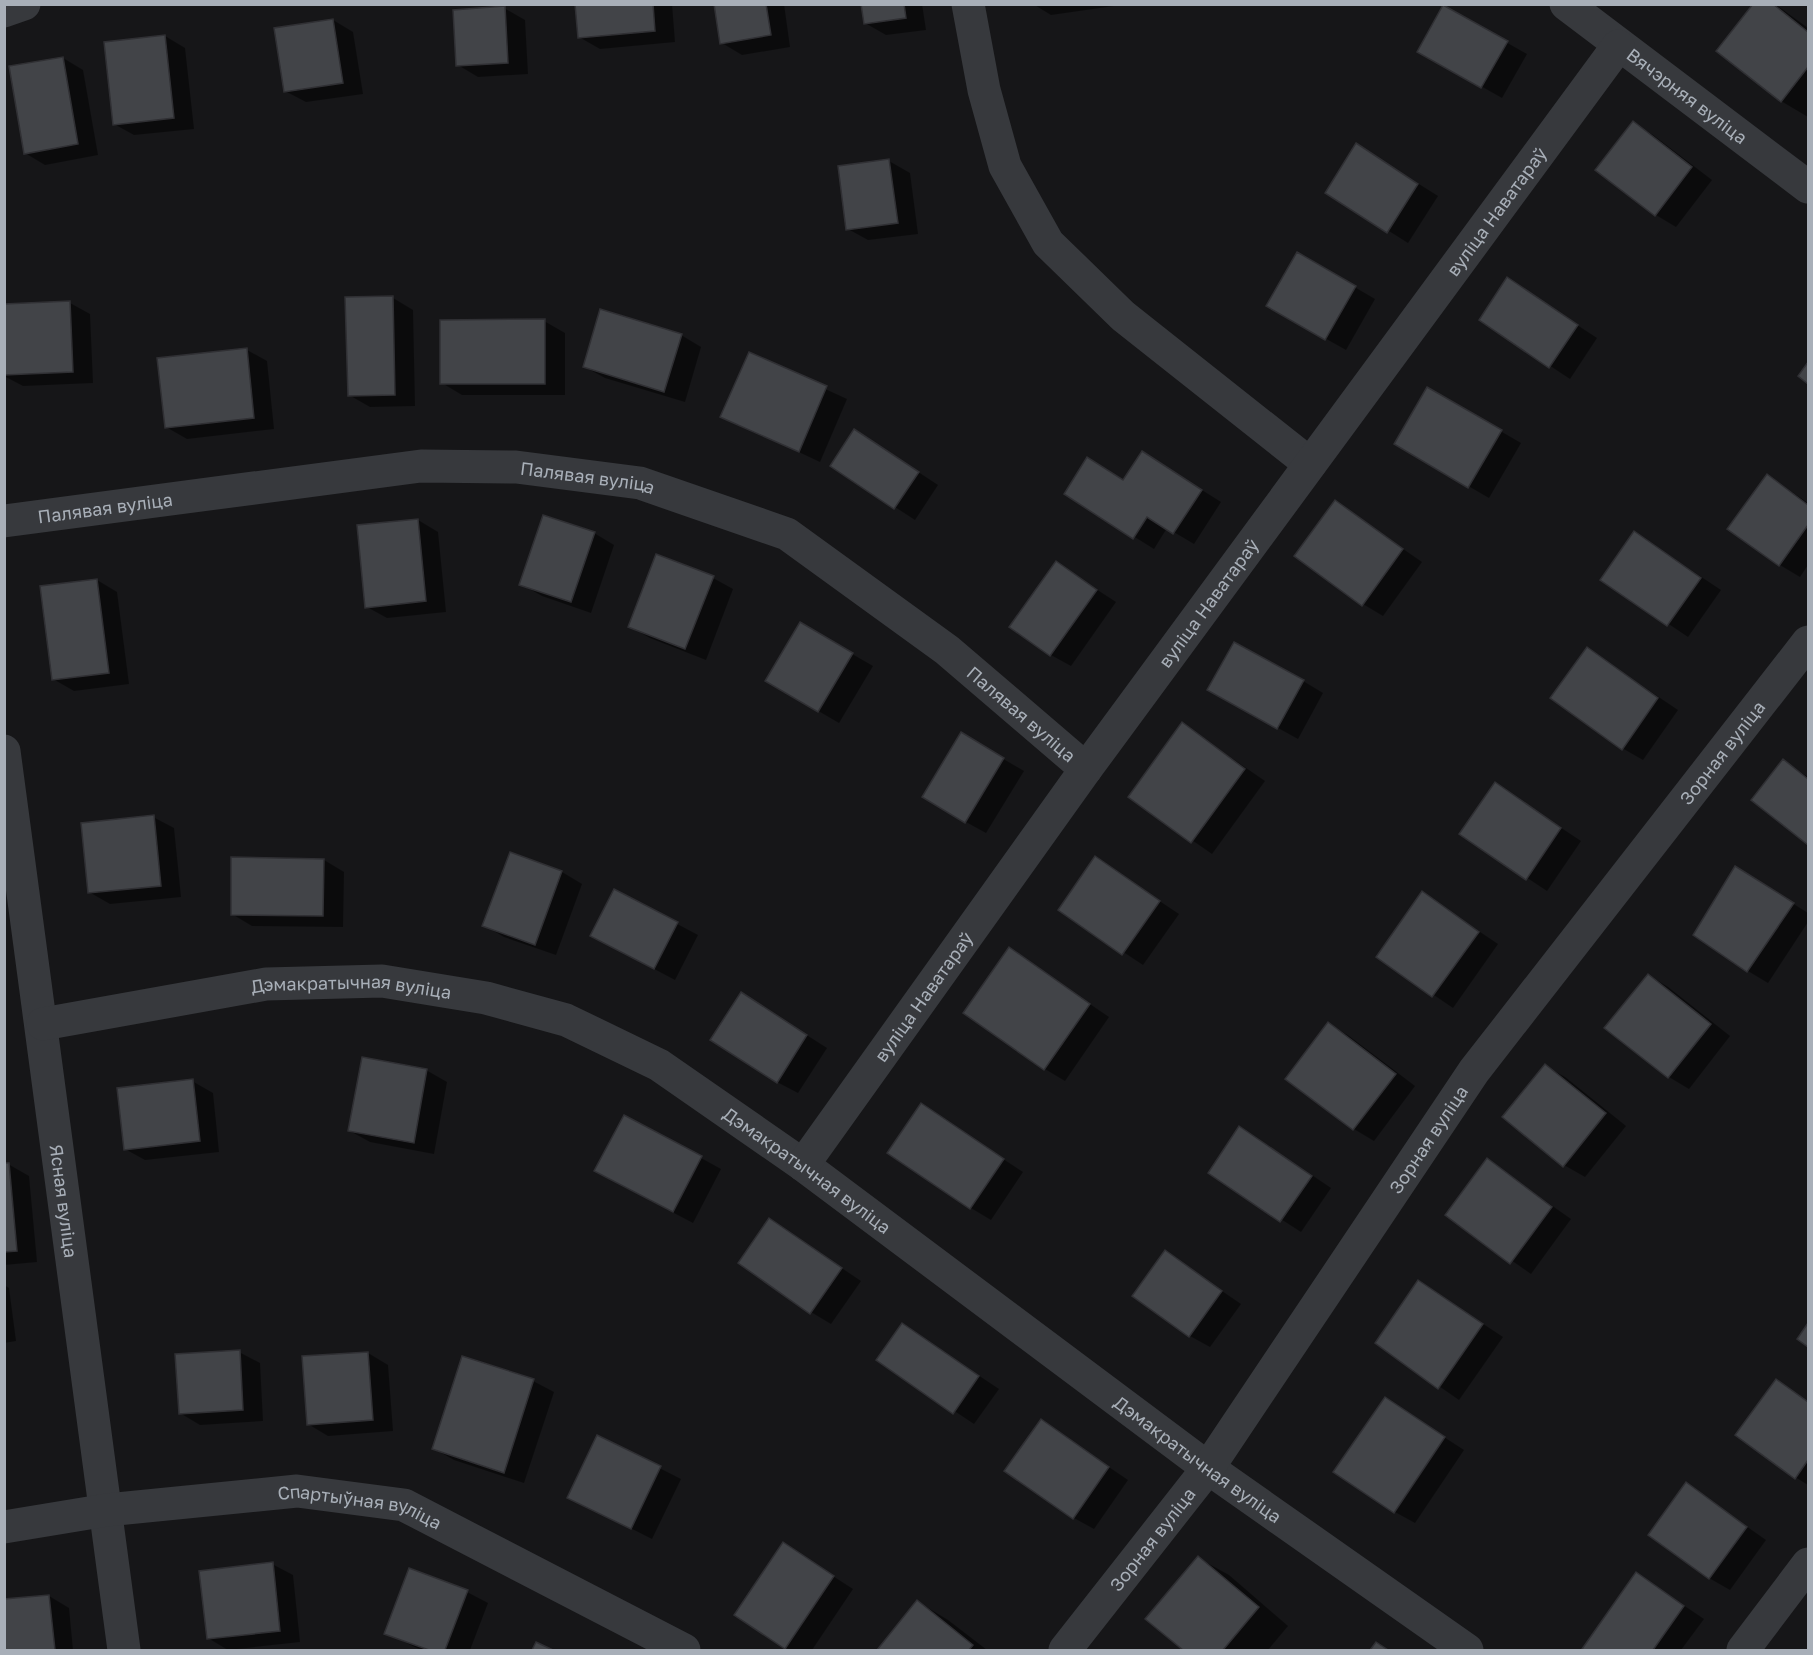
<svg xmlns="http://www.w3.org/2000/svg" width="1813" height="1655" viewBox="0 0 1813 1655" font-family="'Golos Text',sans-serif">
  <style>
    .shadow { fill: #0007 }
    .building { fill: #424448; stroke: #303034; stroke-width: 1.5 }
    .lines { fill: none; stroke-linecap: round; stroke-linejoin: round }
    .minor { stroke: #37393d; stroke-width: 33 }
    .labels { text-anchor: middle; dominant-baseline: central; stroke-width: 5; stroke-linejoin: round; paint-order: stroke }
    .street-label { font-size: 18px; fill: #a8afb8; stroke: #111113 }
  </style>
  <rect width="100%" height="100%" fill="#161618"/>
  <g class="shadow">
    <polygon points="576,4 672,4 675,42 600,49 579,37"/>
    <polygon points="716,4 784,4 790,47 742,55 722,43"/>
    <polygon points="863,4 922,4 926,30 886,35 865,23"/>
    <polygon points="1033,4 1114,4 1114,6 1051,15"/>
    <polygon points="1755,4 1775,4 1808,28 1808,117 1781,101"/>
    <polygon points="1444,7 1527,54 1502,98 1419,51"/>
    <polygon points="504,8 525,20 528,74 478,77 458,65"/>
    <polygon points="333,20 353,32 363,94 306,102 285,91"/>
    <polygon points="165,36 185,48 194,129 134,135 114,124"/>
    <polygon points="63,58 83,70 98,155 45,165 25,153"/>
    <polygon points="1633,123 1653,135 1712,180 1676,227 1656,215 1597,170"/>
    <polygon points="1357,145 1438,196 1408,243 1327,192"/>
    <polygon points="889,161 910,173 918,234 868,240 848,229"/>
    <polygon points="1298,254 1375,299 1346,350 1268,306"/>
    <polygon points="1507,279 1597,338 1570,379 1481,320"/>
    <polygon points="393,298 413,310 415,406 370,407 349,395"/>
    <polygon points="70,303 90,314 93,383 23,386 4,376 4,306"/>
    <polygon points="544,321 565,333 565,395 462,395 442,383"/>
    <polygon points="681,335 701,347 685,402 605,378 585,367"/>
    <polygon points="247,350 267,361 274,429 187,439 166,427"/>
    <polygon points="749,354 847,399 820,462 722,416"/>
    <polygon points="1428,389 1521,443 1489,498 1396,444"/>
    <polygon points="874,443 938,485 915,520 832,466"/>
    <polygon points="1143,453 1221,502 1194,544 1167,528 1154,549 1066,494 1124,481"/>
    <polygon points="1768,476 1808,503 1808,565 1800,577 1780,565"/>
    <polygon points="1335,502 1422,562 1383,616 1363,604"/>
    <polygon points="418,520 438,532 446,612 387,618 367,607"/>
    <polygon points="594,533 614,545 591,613 542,596 521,584"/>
    <polygon points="1635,533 1721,590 1688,637 1602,579"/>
    <polygon points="1056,563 1116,602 1071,666 1051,655"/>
    <polygon points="713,578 733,589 706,660 650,638 629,626"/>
    <polygon points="97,580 117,592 129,684 74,691 53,679"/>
    <polygon points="800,624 873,666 839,723 767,681"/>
    <polygon points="1587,649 1678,710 1643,760 1622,748"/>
    <polygon points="1303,681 1323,693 1298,739 1229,701"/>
    <polygon points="1182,724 1265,781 1212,854 1130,797"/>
    <polygon points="981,746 1024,771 986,833 966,822"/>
    <polygon points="1783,761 1808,777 1808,844 1753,799"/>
    <polygon points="1495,784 1581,841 1547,891 1461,834"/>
    <polygon points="153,817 174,828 181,897 110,904 89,892"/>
    <polygon points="1095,858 1179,914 1143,965 1060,910"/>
    <polygon points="324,860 344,872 343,927 252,926 232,914"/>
    <polygon points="562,872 582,884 556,955 504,937 484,925"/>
    <polygon points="1755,880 1808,913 1808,922 1768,983 1748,971"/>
    <polygon points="615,891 698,935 675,980 592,936"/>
    <polygon points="1422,893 1498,944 1453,1008 1378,957"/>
    <polygon points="1009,949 1109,1017 1065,1081 1045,1069"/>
    <polygon points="1648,975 1668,987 1730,1036 1689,1089 1669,1077 1606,1028"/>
    <polygon points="761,1006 827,1048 798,1093 777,1082"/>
    <polygon points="1329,1024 1349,1036 1415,1086 1374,1141 1354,1129"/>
    <polygon points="1545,1066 1565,1077 1626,1126 1585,1177 1564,1165 1504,1117"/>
    <polygon points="426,1070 447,1082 434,1154 370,1142 350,1131"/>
    <polygon points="192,1081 213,1093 219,1152 145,1160 125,1149"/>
    <polygon points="921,1105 1023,1172 991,1220 971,1208"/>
    <polygon points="1260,1140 1331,1188 1301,1232 1210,1173"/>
    <polygon points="701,1158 721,1169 693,1223 617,1183"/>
    <polygon points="1487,1160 1571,1219 1531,1274 1447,1215"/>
    <polygon points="8,1164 29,1176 37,1262 4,1265 4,1165"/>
    <polygon points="770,1220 861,1281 831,1324 811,1312"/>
    <polygon points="1165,1252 1241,1304 1210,1347 1190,1336"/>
    <polygon points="1418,1281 1503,1337 1459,1400 1377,1343"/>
    <polygon points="4,1285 9,1288 16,1341 4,1343"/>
    <polygon points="903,1325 999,1389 974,1424 878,1360"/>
    <polygon points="239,1352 260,1363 263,1421 200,1425 180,1413"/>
    <polygon points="368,1353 388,1365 393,1431 328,1436 308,1424"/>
    <polygon points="533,1381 554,1392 524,1483 454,1460 433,1448"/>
    <polygon points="1776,1381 1808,1401 1808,1485 1795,1477"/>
    <polygon points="1385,1399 1464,1450 1415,1523 1395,1512"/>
    <polygon points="1041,1421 1128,1480 1094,1529 1074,1518"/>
    <polygon points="598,1437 681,1479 652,1539 569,1497"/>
    <polygon points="1686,1484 1766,1540 1730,1590 1709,1578"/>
    <polygon points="783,1544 853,1589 812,1650 791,1650 786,1648"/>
    <polygon points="1198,1558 1229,1575 1288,1626 1268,1650 1185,1650 1147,1619"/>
    <polygon points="272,1564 293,1575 300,1642 228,1650 208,1638"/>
    <polygon points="1637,1574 1704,1619 1681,1650 1587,1650 1584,1649"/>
    <polygon points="467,1592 488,1603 470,1650 421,1650 386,1633"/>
    <polygon points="49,1596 69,1608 73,1650 4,1650 4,1600"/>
    <polygon points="918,1602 948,1620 987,1650 879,1650"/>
  </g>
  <g class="building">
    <polygon points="575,4 653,4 655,31 578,38"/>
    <polygon points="714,4 766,4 771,35 720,44"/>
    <polygon points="861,4 904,4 906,18 864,24"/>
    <polygon points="1753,4 1773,4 1808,32 1808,67 1781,102 1716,51"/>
    <polygon points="1443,5 1508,41 1481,88 1417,52"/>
    <polygon points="505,6 508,63 456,66 453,10"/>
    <polygon points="333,19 343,83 284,92 274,28"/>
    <polygon points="165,35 174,118 113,125 104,42"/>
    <polygon points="63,57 78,144 24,154 9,66"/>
    <polygon points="1633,121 1692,167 1655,216 1595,170"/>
    <polygon points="1356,143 1418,184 1387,233 1325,193"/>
    <polygon points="889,159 898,223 846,230 838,166"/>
    <polygon points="1297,252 1356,286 1325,340 1266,306"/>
    <polygon points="1507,277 1578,325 1549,368 1479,320"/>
    <polygon points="393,296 395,395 348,396 345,297"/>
    <polygon points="70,301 73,372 4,375 4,304"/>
    <polygon points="600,309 682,334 664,392 583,367"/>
    <polygon points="545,319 545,384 440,384 440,320"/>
    <polygon points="247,348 254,418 165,428 157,358"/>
    <polygon points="749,352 827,386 799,452 720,417"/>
    <polygon points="1808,362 1808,384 1798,376"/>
    <polygon points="1427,387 1502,430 1468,488 1394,444"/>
    <polygon points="854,429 919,472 894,509 830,466"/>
    <polygon points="1142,451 1202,490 1173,534 1147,517 1133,539 1064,494 1087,457 1123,480"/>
    <polygon points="1767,474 1808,505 1808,525 1779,566 1727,529"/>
    <polygon points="1335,500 1403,549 1362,606 1294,556"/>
    <polygon points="543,515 595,532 571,602 519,585"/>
    <polygon points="418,519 426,601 365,608 357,525"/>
    <polygon points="1634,531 1701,578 1667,626 1600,580"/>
    <polygon points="656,554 714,576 685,649 628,627"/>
    <polygon points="1056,561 1097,590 1050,656 1009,627"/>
    <polygon points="97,579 109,673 52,680 40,586"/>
    <polygon points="800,622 853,653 818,712 765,681"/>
    <polygon points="1234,642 1304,680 1277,729 1207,690"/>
    <polygon points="1587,647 1658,698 1622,750 1550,698"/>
    <polygon points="1182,722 1245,769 1191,843 1128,797"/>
    <polygon points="961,732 1004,758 965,823 922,797"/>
    <polygon points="1783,759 1808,779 1808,845 1751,800"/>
    <polygon points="1495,782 1561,828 1526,880 1459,834"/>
    <polygon points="154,815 161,886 88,893 81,823"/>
    <polygon points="510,852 562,871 535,945 482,926"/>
    <polygon points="1095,856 1160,901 1122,955 1058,910"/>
    <polygon points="231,857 324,859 323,916 231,915"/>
    <polygon points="1735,866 1794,903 1747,972 1693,935"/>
    <polygon points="614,889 678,922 654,969 590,936"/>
    <polygon points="1422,891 1479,932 1432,997 1376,957"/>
    <polygon points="1009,947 1090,1004 1044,1070 963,1013"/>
    <polygon points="1648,974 1711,1024 1668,1078 1604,1028"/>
    <polygon points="741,992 807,1035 777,1083 710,1040"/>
    <polygon points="1328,1022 1396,1074 1353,1130 1285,1079"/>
    <polygon points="362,1057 427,1069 414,1143 348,1131"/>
    <polygon points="1545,1064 1606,1113 1563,1167 1502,1117"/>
    <polygon points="193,1079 200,1141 124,1150 117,1088"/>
    <polygon points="921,1103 1004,1159 970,1209 887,1153"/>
    <polygon points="624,1115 702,1156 673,1212 594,1171"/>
    <polygon points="1239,1126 1312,1176 1280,1222 1208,1173"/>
    <polygon points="1487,1158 1552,1207 1510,1264 1445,1215"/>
    <polygon points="4,1163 9,1163 17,1251 4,1252"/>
    <polygon points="769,1218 842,1268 810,1314 738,1263"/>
    <polygon points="1165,1250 1222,1291 1189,1337 1132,1296"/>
    <polygon points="1418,1280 1483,1324 1438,1389 1375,1343"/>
    <polygon points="902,1323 979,1376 953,1414 876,1360"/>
    <polygon points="1808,1323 1808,1347 1797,1339"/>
    <polygon points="240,1350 243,1410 179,1414 175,1354"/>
    <polygon points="368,1352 373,1420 307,1425 302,1356"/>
    <polygon points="462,1356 534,1379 504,1473 432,1449"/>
    <polygon points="1776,1379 1808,1402 1808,1460 1795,1479 1735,1435"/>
    <polygon points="1385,1397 1445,1437 1394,1513 1333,1472"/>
    <polygon points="1041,1419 1109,1467 1073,1519 1004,1471"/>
    <polygon points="597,1435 661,1466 631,1529 567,1498"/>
    <polygon points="1686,1482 1747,1527 1709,1579 1648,1535"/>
    <polygon points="783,1542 834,1576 785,1649 734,1615"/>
    <polygon points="1198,1556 1259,1607 1223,1650 1183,1650 1145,1619"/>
    <polygon points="273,1562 280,1631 207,1639 199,1571"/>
    <polygon points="409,1568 468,1590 445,1650 429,1650 384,1634"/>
    <polygon points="1636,1572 1684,1606 1653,1650 1584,1650 1582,1649"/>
    <polygon points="49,1595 55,1650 4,1650 4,1599"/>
    <polygon points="917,1600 973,1645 969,1650 877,1650"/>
    <polygon points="536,1642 553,1650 532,1650"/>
    <polygon points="1376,1642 1388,1650 1370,1650"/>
  </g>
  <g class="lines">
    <g class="minor">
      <polyline points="968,4 984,90 1005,166 1048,243 1123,316 1310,464"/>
      <path id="s1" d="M1566 4 1808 187"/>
      <polyline points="4,11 24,4"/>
      <path id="s2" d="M4 521 421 466 516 467 640 483 787 534 947 650 1086 769"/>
      <path id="s3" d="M4 751 124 1650"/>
      <path id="s4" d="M43 1024 266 984 382 981 486 998 566 1020 659 1065 803 1165 1208 1468 1467 1650"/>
      <path id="s5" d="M803 1165 1086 769 1618 46"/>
      <path id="s6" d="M4 1527 107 1510 297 1491 404 1505 684 1650"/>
      <path id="s7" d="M1065 1650 1208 1468 1474 1071 1808 642"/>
      <polyline points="1743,1650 1808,1564"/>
    </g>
  </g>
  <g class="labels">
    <g class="street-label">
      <text stroke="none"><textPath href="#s1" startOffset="152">Вячэрняя вуліца</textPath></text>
      <text stroke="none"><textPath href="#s5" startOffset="1179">вуліца Наватараў</textPath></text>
      <text stroke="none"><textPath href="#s2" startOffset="588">Палявая вуліца</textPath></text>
      <text stroke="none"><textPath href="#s2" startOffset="102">Палявая вуліца</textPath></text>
      <text stroke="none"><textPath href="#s5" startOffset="693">вуліца Наватараў</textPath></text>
      <text stroke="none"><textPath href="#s2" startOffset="1092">Палявая вуліца</textPath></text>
      <text stroke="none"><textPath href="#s7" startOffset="1113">Зорная вуліца</textPath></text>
      <text stroke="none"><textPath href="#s4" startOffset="312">Дэмакратычная вуліца</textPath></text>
      <text stroke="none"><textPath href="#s5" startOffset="207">вуліца Наватараў</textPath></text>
      <text stroke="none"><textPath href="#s7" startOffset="627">Зорная вуліца</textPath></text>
      <text stroke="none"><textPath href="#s4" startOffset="816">Дэмакратычная вуліца</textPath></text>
      <text stroke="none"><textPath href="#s3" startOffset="454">Ясная вуліца</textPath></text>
      <text stroke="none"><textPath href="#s4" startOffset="1302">Дэмакратычная вуліца</textPath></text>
      <text stroke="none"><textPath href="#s6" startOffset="360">Спартыўная вуліца</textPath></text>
      <text stroke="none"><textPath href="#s7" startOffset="141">Зорная вуліца</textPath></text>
    </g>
  </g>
  <rect width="1813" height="1655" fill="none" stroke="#a8afb8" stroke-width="12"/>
</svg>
